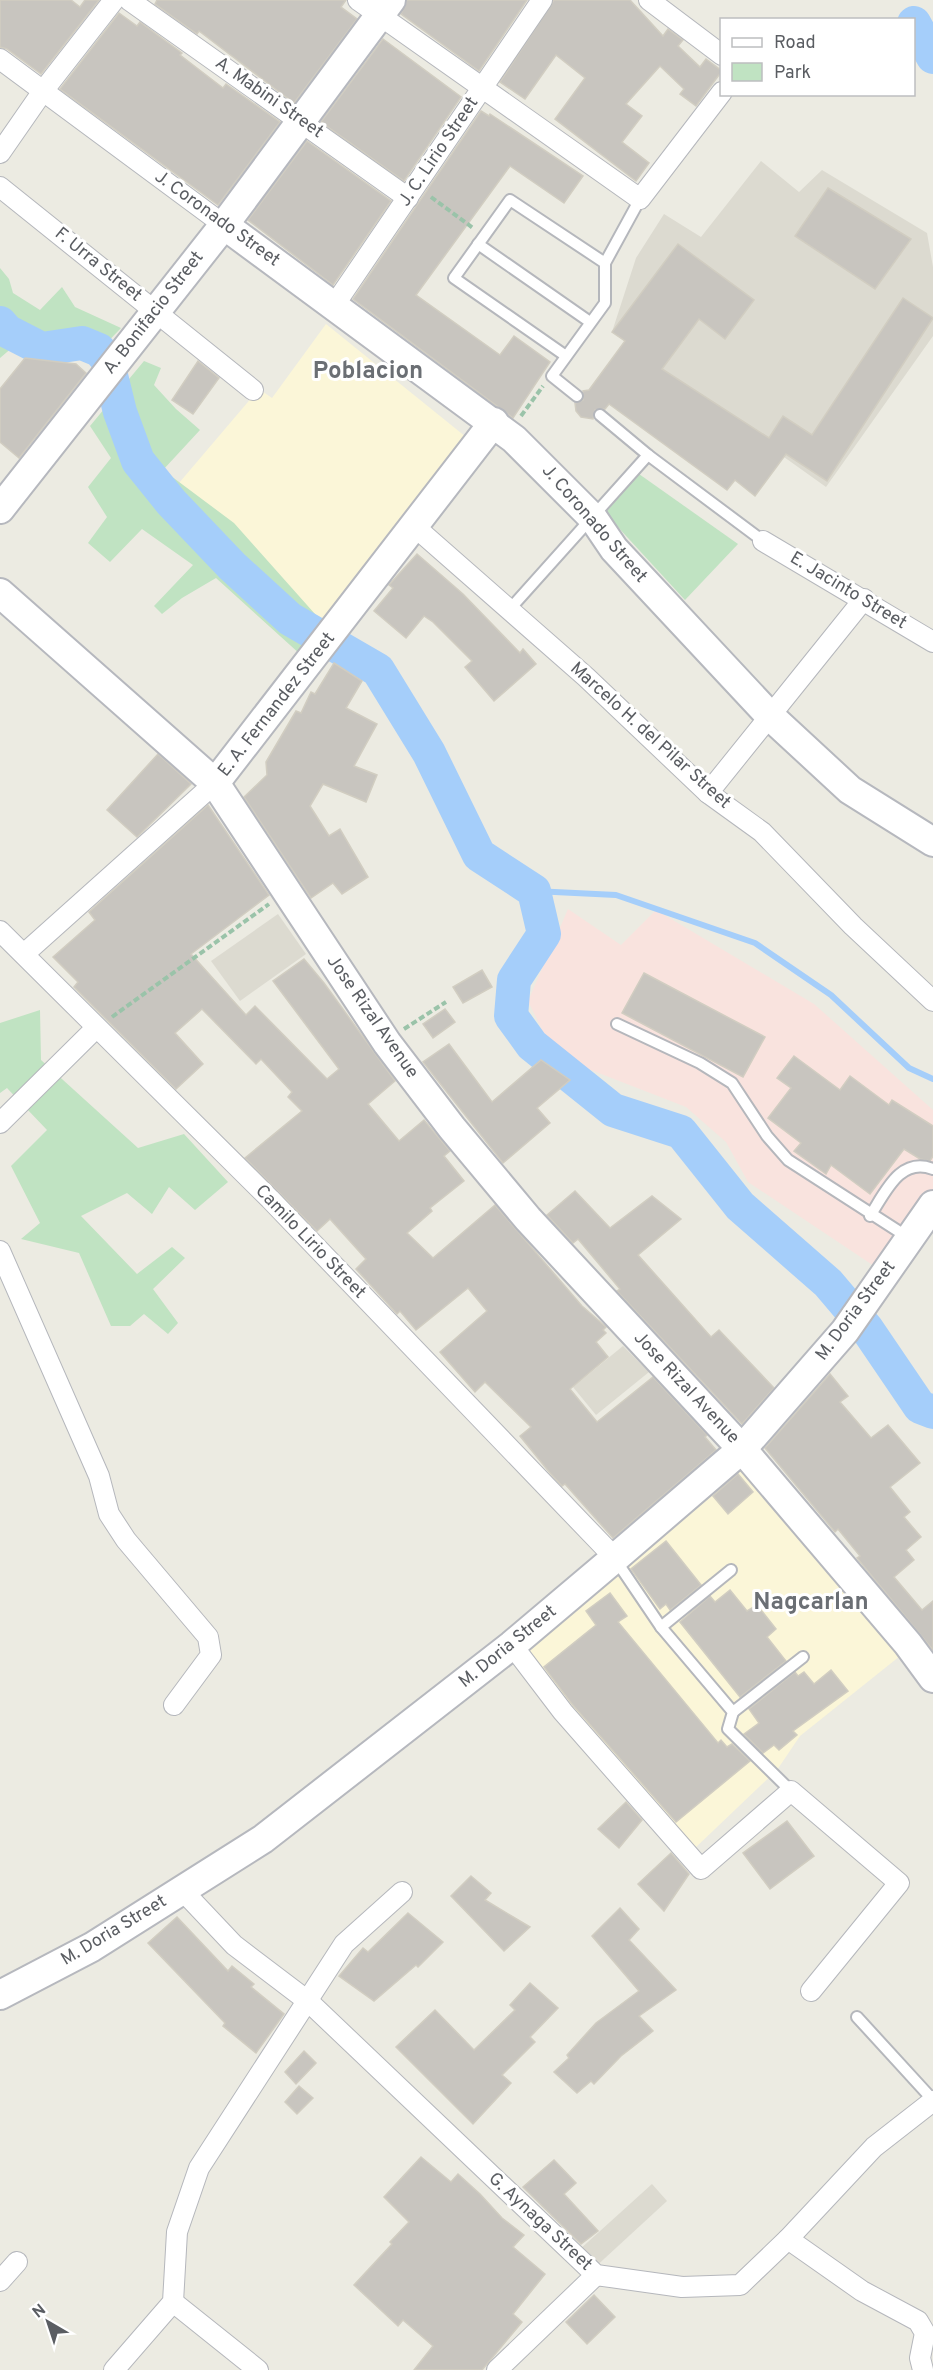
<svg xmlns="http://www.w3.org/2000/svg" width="933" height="2370" viewBox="0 0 933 2370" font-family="Overpass,sans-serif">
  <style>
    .commercial { fill: #fbf6d8 }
    .education { fill: #dcdad0 }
    .medical { fill: #f9e3de }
    .green { fill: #c0e3c2 }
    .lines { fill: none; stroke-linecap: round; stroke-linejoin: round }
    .stream { stroke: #a5cefa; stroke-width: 6 }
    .river { stroke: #a5cefa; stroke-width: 34 }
    .building { fill: #c8c5bf; stroke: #d1cdc1; stroke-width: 1.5 }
    .lane-casing { stroke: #b5b7bc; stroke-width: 14 }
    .street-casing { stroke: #b5b7bc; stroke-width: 22 }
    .secondary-casing { stroke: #b6b8be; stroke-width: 32 }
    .path { stroke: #9ac3a9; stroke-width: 4; stroke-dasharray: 6 3; stroke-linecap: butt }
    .lane { stroke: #fff; stroke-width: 10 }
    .street { stroke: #fff; stroke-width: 20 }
    .secondary { stroke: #fff; stroke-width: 28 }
    .labels { text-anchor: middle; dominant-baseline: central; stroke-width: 6; stroke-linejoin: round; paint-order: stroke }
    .street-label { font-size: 18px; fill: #5a5d62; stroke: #fff }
    .district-label { font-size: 24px; font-weight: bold; fill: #6b6f74; stroke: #fff }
  </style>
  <rect width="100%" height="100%" fill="#ecebe2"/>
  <g class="commercial">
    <polygon points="326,324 466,437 336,612 312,622 179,483 259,389 272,398"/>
    <polygon points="739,1465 900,1656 800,1736 777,1770 694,1849 525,1652"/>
  </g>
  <g class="education">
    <polygon points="761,161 799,192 822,170 927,233 933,267 933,336 826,487 784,457 767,437 662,369 612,332 636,258 664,214 701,237"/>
    <polygon points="278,914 306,954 240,1001 211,961"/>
    <polygon points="623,1346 649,1372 596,1415 573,1387"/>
    <polygon points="652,2184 667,2201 592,2270 578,2251"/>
  </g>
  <polygon class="medical" points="568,909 621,945 656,910 814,1004 933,1110 933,1197 880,1270 748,1182 726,1142 686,1107 555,1056 528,1001"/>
  <g class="green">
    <polygon points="0,268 9,279 13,293 40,310 62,287 75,307 121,328 96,354 42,344 28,334 0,358"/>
    <polygon points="144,361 161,368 154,385 176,409 200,430 163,470 234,523 323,623 301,655 216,578 182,598 162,614 154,606 193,565 142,529 110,562 88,543 107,517 88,487 111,458 90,426"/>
    <polygon points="639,474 738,544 685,600 605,513"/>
    <polygon points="40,1010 41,1060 138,1148 184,1134 228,1182 195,1210 169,1187 152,1214 127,1193 81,1216 137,1274 172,1247 185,1258 153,1289 178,1323 168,1334 144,1314 130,1326 111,1326 79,1253 21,1239 40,1223 11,1166 47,1130 7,1088 0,1093 0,1023"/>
  </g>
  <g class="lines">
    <polyline class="stream" points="534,891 616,895 755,943 831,995 909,1068 933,1079"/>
    <g class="river">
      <polyline points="914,23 933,57"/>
      <polyline points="0,323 7,331 42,349 82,343 99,350 107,359 120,412 138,461 171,502 232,566 290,619 378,670 429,753 479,855 534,891 544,934 514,980 511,1016 532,1045 613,1110 681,1132 740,1206 828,1283 867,1329 920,1407 933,1412"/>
    </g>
  </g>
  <g class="building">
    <polygon points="0,0 71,0 80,7 85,0 99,0 41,74 7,49 0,47"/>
    <polygon points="157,0 346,0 341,7 357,19 294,103 199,31 197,34 155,4"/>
    <polygon points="407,0 527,0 479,71 401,14"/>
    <polygon points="554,0 630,0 663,36 668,29 683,40 678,46 700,67 706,59 722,71 696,106 680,94 684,89 660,66 626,104 642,116 622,142 649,163 636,181 555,119 585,78 556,55 525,99 500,82"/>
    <polygon points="119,13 137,26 140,22 182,53 180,55 223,88 226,84 280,122 218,205 60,89"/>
    <polygon points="383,39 461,97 404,181 321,122"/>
    <polygon points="481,111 489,116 490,114 583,176 564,203 510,166 416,295 500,355 514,336 550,362 513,418 353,299"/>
    <polygon points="307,141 391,201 333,285 248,220"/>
    <polygon points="828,188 911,239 875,289 795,236"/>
    <polygon points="678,244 754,300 725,339 699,319 662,369 769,438 783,416 812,435 903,298 933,318 827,481 786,454 755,496 735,480 727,490 609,404 605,409 595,410 593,419 581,417 576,411 575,403 583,400 583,391 589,390 625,341 612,332"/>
    <polygon points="25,358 76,364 86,373 19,458 0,442 0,389"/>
    <polygon points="198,361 219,378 193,414 172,400"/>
    <polygon points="417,554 463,594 520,653 523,649 536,664 494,701 465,667 472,661 433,622 424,616 406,638 374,611 393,588 389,585"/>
    <polygon points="334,663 362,681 346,708 377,724 354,766 377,775 366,802 323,784 310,806 329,836 340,829 368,877 342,894 333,883 311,898 244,797 267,775 266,762 296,711 301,713 311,692 315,694"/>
    <polygon points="158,754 191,784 137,837 107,810"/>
    <polygon points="208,805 269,895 191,954 246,1015 255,1006 327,1079 339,1069 273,981 304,959 324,983 395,1081 368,1104 399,1141 424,1120 450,1151 444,1156 464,1181 430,1208 432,1211 407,1233 433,1258 495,1205 582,1306 606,1327 603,1330 606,1333 596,1342 608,1357 570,1389 597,1422 653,1377 707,1435 705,1437 716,1450 613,1538 565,1484 562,1486 550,1473 520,1436 531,1427 485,1382 475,1392 440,1352 487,1311 468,1288 416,1330 400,1311 397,1314 356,1269 366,1259 330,1219 317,1231 245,1158 302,1111 288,1097 292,1092 261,1059 256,1064 202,1009 175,1033 203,1064 176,1089 74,987 78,982 53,957 95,920 89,912"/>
    <polygon points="482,970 492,987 463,1003 453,987"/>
    <polygon points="644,973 765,1037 743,1077 622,1013"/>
    <polygon points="445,1009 455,1022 433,1038 423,1024"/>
    <polygon points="449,1044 492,1102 541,1060 570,1080 537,1108 550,1123 503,1163 423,1062"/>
    <polygon points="794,1056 840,1090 850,1076 889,1105 892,1100 933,1126 933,1156 930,1161 920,1159 904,1149 870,1194 831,1165 826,1174 794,1151 801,1143 768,1118 791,1088 777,1078"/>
    <polygon points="575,1191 610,1228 652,1196 681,1219 638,1255 711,1337 719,1330 774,1388 742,1424 617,1291 620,1289 578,1239 573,1243 547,1215"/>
    <polygon points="830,1374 848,1396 840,1402 871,1438 888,1425 920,1463 890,1487 910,1512 904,1517 921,1537 906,1550 914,1560 894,1577 922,1610 933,1601 933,1650 857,1558 860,1556 838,1529 835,1532 765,1448"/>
    <polygon points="738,1474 753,1492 728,1514 713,1496"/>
    <polygon points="666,1541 701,1585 670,1610 666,1604 660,1609 631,1569"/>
    <polygon points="730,1590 747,1611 757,1605 776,1629 767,1637 786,1661 740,1697 680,1622 710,1596 715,1602"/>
    <polygon points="610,1593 627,1616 618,1622 718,1743 721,1740 727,1747 732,1744 750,1761 676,1822 572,1704 544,1667 596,1625 586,1611"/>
    <polygon points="831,1670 848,1691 793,1731 797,1735 779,1750 774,1745 763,1753 744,1734 759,1723 749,1709 795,1672 798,1676 804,1672 814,1684"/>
    <polygon points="626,1802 642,1820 619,1848 598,1829"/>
    <polygon points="787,1821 814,1856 770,1889 743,1853"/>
    <polygon points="671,1853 689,1874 664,1911 638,1884"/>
    <polygon points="471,1876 491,1893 485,1900 530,1927 504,1951 451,1896"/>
    <polygon points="620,1908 639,1929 629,1940 676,1990 639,2016 653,2031 621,2056 594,2084 591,2081 577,2093 554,2072 569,2058 567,2055 596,2023 639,1991 592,1936"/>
    <polygon points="408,1913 443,1942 418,1967 416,1965 374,2001 339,1976 363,1948 368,1952"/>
    <polygon points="177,1917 228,1971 232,1966 254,1984 251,1987 284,2014 256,2053 223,2026 225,2023 148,1943"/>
    <polygon points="530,1983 558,2008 530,2037 535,2042 502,2075 511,2083 473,2124 396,2047 435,2010 474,2050 515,2010 510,2005"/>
    <polygon points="304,2051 316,2063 296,2084 285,2072"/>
    <polygon points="299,2086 313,2098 297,2114 285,2102"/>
    <polygon points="421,2157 451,2182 458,2174 480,2194 502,2218 524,2235 513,2247 545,2274 513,2314 522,2322 482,2370 414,2370 433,2346 403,2320 398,2326 354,2285 392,2244 390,2242 409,2222 384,2197"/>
    <polygon points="554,2160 576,2183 564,2194 598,2231 581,2244 523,2187"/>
    <polygon points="594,2295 615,2317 587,2344 566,2322"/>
  </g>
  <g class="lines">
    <defs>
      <g id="lane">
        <polyline points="478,244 590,322"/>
        <polyline points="566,356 454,278 510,200 605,263"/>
        <polyline points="577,396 552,376 605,303 605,263 640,199"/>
        <polyline points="600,415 648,455 763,541"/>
        <polyline points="509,610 648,455"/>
        <polyline points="617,1024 700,1063 732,1083 767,1136 788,1160 909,1238"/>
        <path d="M870 1216C885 1193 900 1156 933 1169"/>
        <polyline points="615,1559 661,1627 733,1712 728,1729 791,1791"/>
        <polyline points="661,1627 731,1570"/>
        <polyline points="733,1712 803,1657"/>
        <polyline points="857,2017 933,2100"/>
      </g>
      <g id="street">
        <polyline points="129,0 408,198"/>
        <polyline points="358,0 640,199 722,92"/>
        <polyline points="649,0 722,55"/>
        <polyline points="0,59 224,225"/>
        <polyline points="0,153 43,91 114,0"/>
        <polyline points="0,187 253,390"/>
        <polyline points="335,304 542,0"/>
        <polyline points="414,526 586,677 708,793 762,832 853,926 933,1001"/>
        <polyline points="763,541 933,642"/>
        <polyline points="708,793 864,599"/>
        <polyline points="0,931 270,1199 615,1558"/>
        <polyline points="24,954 215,783"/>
        <polyline points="0,1123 96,1028"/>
        <polyline points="0,1251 99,1476 109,1514 126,1540 208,1637 211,1655 174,1705"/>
        <polyline points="512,1645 563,1712 701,1869 791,1791 899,1883 811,1991"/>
        <polyline points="182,1890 234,1945 309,2002 596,2275 682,2287 740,2285 788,2239 874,2147 933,2101"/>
        <polyline points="788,2239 862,2291 918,2321 925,2333 920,2358 923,2370"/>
        <polyline points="0,2281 17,2262"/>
        <polyline points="173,2302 258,2370"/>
        <polyline points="114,2370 173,2302 177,2232 199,2168 344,1944 402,1892"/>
        <polyline points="497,2370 596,2275"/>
      </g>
      <g id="secondary">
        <polyline points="224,225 514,439 593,518 614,549 770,716 850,790 933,842"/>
        <polyline points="0,509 224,225 391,0"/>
        <polyline points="0,593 215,783 387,1043 452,1128 528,1219 742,1449 908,1644 933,1678"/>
        <polyline points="215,783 494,422"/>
        <polyline points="0,1995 92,1947 263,1839 512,1645 615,1558 742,1449 845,1331 933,1205"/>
      </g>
    </defs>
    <use href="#lane" class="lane-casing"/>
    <use href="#street" class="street-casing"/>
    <use href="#secondary" class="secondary-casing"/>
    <g class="path">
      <polyline points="431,197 473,228"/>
      <polyline points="521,416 543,386"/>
      <polyline points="112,1017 269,904"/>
      <polyline points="404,1029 446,1002"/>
    </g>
    <use href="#lane" class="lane"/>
    <use href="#street" class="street"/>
    <use href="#secondary" class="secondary"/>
  </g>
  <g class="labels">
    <g class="street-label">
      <text transform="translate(269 98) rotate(35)">A. Mabini Street</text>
      <text transform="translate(439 152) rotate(-56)">J. C. Lirio Street</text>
      <text transform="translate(217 219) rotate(36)">J. Coronado Street</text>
      <text transform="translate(98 265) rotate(39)">F. Urra Street</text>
      <text transform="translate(154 313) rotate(-52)">A. Bonifacio Street</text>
      <text transform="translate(594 524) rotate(49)">J. Coronado Street</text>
      <text transform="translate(848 591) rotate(31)">E. Jacinto Street</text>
      <text transform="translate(277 705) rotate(-52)">E. A. Fernandez Street</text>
      <text transform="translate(650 736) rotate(42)">Marcelo H. del Pilar Street</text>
      <text transform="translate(372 1017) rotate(55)">Jose Rizal Avenue</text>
      <text transform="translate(310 1242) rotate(46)">Camilo Lirio Street</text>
      <text transform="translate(856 1311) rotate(-53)">M. Doria Street</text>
      <text transform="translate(686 1388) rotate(47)">Jose Rizal Avenue</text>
      <text transform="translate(508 1647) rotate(-39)">M. Doria Street</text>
      <text transform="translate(114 1931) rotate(-31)">M. Doria Street</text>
      <text transform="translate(540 2222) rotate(43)">G. Aynaga Street</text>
    </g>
    <g class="district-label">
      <text x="368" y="372">Poblacion</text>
      <text x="811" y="1603">Nagcarlan</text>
    </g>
  </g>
  <rect x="720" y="18" width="195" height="78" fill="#ffffff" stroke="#bdbec0" stroke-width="1.5"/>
  <rect x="732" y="38" width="30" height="9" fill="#ffffff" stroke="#bdbec0" stroke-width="1.5"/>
  <text x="774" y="48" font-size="18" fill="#5a5d62">Road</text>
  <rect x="732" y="63" width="30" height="18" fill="#c0e3c2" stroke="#bdbec0" stroke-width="1.5"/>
  <text x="774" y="78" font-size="18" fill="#5a5d62">Park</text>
  <g transform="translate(48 2322) rotate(321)" stroke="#ffffff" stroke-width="4.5" paint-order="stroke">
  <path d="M0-4.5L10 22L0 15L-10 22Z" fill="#5a5d62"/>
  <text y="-9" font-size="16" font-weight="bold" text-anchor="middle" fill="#5a5d62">N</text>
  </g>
</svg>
